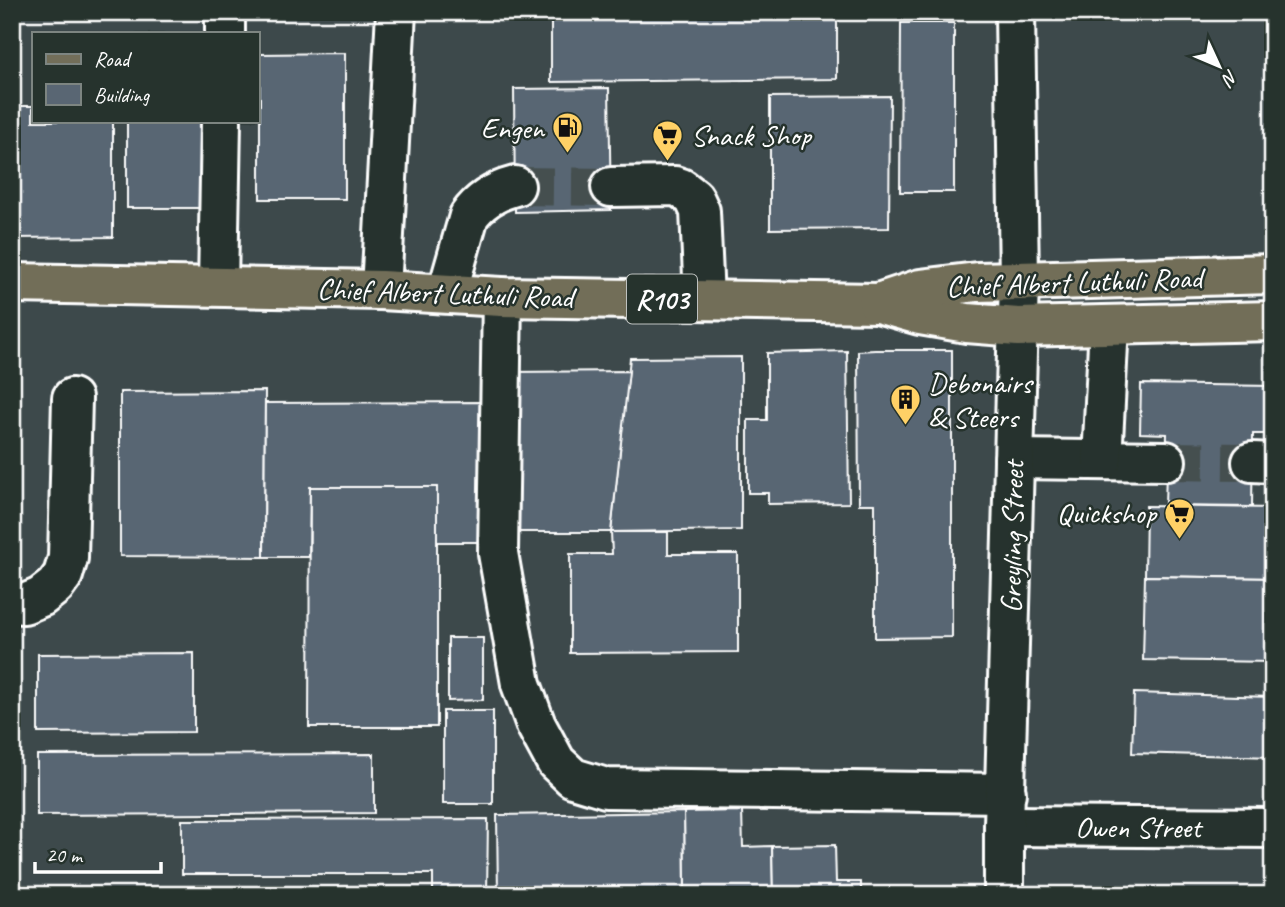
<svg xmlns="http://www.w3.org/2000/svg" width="1285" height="907" viewBox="0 0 1285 907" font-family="Caveat,sans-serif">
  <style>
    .built { fill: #3c494c; fill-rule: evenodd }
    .building { fill: #596673; stroke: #fff; stroke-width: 2 }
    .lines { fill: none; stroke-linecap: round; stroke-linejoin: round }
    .minor-tunnel { stroke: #45504f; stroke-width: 38; stroke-dasharray: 38 19; stroke-linecap: butt }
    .minor-casing { stroke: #fff; stroke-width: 44 }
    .major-casing { stroke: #fff; stroke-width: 44 }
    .minor { stroke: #26332d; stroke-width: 38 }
    .major { stroke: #726e59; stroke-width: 38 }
    .labels { text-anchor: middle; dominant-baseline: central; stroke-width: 5; stroke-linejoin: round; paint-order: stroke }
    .shield { fill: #26332d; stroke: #bec2c0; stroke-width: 2 }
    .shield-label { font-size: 28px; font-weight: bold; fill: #fff }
    .poi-label { font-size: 30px; fill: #fff; stroke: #26332d; text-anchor: end }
    .street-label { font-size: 30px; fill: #fff; stroke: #26332d }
  </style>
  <rect width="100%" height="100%" fill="#303d3b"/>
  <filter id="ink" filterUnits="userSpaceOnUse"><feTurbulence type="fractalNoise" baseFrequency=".0143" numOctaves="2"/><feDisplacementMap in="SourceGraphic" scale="14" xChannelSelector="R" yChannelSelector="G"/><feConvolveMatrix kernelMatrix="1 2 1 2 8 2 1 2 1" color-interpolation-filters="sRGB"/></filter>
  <g filter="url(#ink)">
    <path class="built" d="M12 12H1273V895H12ZM33 33H257V121H33Z"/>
    <g class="building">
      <rect x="485" y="12" width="34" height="4"/>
      <polygon points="519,12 751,12 751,17 837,17 837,79 551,82 551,15 519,16"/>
      <polygon points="901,23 954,23 954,192 900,192"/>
      <polygon points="345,53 345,199 260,199 260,54"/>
      <polygon points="609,88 611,210 515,212 514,89"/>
      <polygon points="890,96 889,228 770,229 770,97"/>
      <polygon points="12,106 33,106 33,121 113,121 113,237 12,238"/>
      <polygon points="127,121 206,121 205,208 127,208"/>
      <polygon points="875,350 952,350 952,637 875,638 875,504 859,504 858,351"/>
      <polygon points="847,351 849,503 768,504 768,493 748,493 748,420 767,420 767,353"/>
      <polygon points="741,357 741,530 611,532 630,358"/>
      <polygon points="629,371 611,532 509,532 509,372"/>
      <polygon points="1141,384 1273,386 1273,434 1253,434 1252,507 1165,506 1167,434 1140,433"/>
      <polygon points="265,391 264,557 120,556 120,392"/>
      <polygon points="483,402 483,542 437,542 437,487 310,487 309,557 264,557 265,403"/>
      <polygon points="310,487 437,487 437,727 309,727"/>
      <polygon points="1146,506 1273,508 1273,578 1145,576"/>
      <polygon points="611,532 668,532 668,554 738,554 738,652 570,653 570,554 612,554"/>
      <polygon points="1145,576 1273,578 1273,662 1143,660"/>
      <polygon points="448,638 483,638 483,700 448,701"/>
      <polygon points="194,653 194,732 38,733 38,654"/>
      <polygon points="1134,693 1273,697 1273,757 1132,753"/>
      <rect x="443" y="711" width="50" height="93"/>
      <polygon points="374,754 374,813 37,815 37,755"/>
      <polygon points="742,811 743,847 772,846 773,895 685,895 684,812"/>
      <polygon points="684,812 685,895 498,895 497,815"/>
      <polygon points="488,819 487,895 433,895 433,874 182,874 182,820"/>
      <polygon points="835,845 836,882 861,882 861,895 773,895 772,846"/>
    </g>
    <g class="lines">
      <g class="minor-tunnel">
        <polyline points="515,186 611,187"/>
        <polyline points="1166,461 1252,462"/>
      </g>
      <defs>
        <g id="minor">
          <polyline points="225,33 225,12"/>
          <polyline points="611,187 675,186 681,188 694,198 700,211 704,299"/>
          <polyline points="218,286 221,121"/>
          <polyline points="381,290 396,12"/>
          <path d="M447 293 469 216C480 200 496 191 515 186"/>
          <polyline points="502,297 498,553 521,684 536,725 556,762 573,778 606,788 1006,793"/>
          <polyline points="1014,459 1166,461"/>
          <polyline points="1102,460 1109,325"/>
          <polyline points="1252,462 1273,463"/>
          <polyline points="12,603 24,604 41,597 55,586 63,575 68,558 72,398"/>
          <polyline points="1004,826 1273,828"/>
          <polyline points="1004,895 1004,826 1019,280 1015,12"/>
        </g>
        <g id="major">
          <polyline points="12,283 381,290 502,297 878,303 920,315 967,323 1018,327 1273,321"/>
          <polyline points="878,303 920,289 977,282 1273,274"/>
        </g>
      </defs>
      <use href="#minor" class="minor-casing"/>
      <use href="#major" class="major-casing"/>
      <use href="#minor" class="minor"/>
      <use href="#major" class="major"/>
    </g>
  </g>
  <defs>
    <symbol id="fuel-pin" viewBox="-11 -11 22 30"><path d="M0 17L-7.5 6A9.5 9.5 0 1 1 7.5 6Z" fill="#ffd166" stroke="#26332d"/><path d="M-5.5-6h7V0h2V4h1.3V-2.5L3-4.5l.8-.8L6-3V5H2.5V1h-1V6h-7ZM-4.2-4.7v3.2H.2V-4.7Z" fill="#111"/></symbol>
    <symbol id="supermarket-pin" viewBox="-11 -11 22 30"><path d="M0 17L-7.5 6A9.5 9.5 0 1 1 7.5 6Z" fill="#ffd166" stroke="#26332d"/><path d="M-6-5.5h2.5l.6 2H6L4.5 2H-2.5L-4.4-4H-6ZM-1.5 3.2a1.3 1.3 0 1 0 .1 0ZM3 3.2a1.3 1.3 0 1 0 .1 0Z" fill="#111"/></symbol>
    <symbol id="building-pin" viewBox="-11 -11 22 30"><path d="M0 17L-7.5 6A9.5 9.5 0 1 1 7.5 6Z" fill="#ffd166" stroke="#26332d"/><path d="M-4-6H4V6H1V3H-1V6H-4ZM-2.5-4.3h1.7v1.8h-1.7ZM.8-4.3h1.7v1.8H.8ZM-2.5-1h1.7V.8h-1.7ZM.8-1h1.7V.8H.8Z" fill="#111"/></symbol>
  </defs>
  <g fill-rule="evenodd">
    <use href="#fuel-pin" x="550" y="110" width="35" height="47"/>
    <use href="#supermarket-pin" x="650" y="118" width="35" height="47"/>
    <use href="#building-pin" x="888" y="382" width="35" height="47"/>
    <use href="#supermarket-pin" x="1162" y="496" width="35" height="47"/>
  </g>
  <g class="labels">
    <rect class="shield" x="627" y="274.5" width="70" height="49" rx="5"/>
    <g class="shield-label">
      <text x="662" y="299">R103</text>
    </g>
    <g class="poi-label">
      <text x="544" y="128">Engen</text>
      <text x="691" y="135" text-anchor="start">Snack Shop</text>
      <text x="928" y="383" text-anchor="start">Debonairs<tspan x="928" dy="34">&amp; Steers</tspan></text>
      <text x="1156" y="513">Quickshop</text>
    </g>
    <g class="street-label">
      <text transform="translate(1074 282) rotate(-2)">Chief Albert Luthuli Road</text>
      <text transform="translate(445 293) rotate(2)">Chief Albert Luthuli Road</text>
      <text transform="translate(1012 537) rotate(-89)">Greyling Street</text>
      <text x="1138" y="827">Owen Street</text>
    </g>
  </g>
  <rect width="1285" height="907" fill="none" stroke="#26332d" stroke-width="42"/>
  <rect x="21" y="21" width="1243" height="865" fill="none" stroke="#fff" stroke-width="2.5" filter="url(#ink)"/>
  <rect x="32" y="32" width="228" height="91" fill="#26332d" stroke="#7d8581" stroke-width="2"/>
  <rect x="46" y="54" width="35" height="10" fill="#726e59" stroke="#7d8581" stroke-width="2"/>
  <text x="94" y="66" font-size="21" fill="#ffffff">Road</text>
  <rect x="46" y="84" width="35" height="21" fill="#596673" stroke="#7d8581" stroke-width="2"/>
  <text x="94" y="102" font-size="21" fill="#ffffff">Building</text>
  <g transform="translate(1219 66) rotate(134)" stroke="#26332d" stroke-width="5" paint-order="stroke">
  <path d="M0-5L12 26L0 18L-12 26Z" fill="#ffffff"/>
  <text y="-10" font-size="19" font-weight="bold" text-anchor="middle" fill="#ffffff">N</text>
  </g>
  <path d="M35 862v10h126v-10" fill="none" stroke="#ffffff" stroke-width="3.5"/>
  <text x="46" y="862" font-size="21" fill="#ffffff" stroke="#26332d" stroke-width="5" paint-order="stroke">20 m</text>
</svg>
